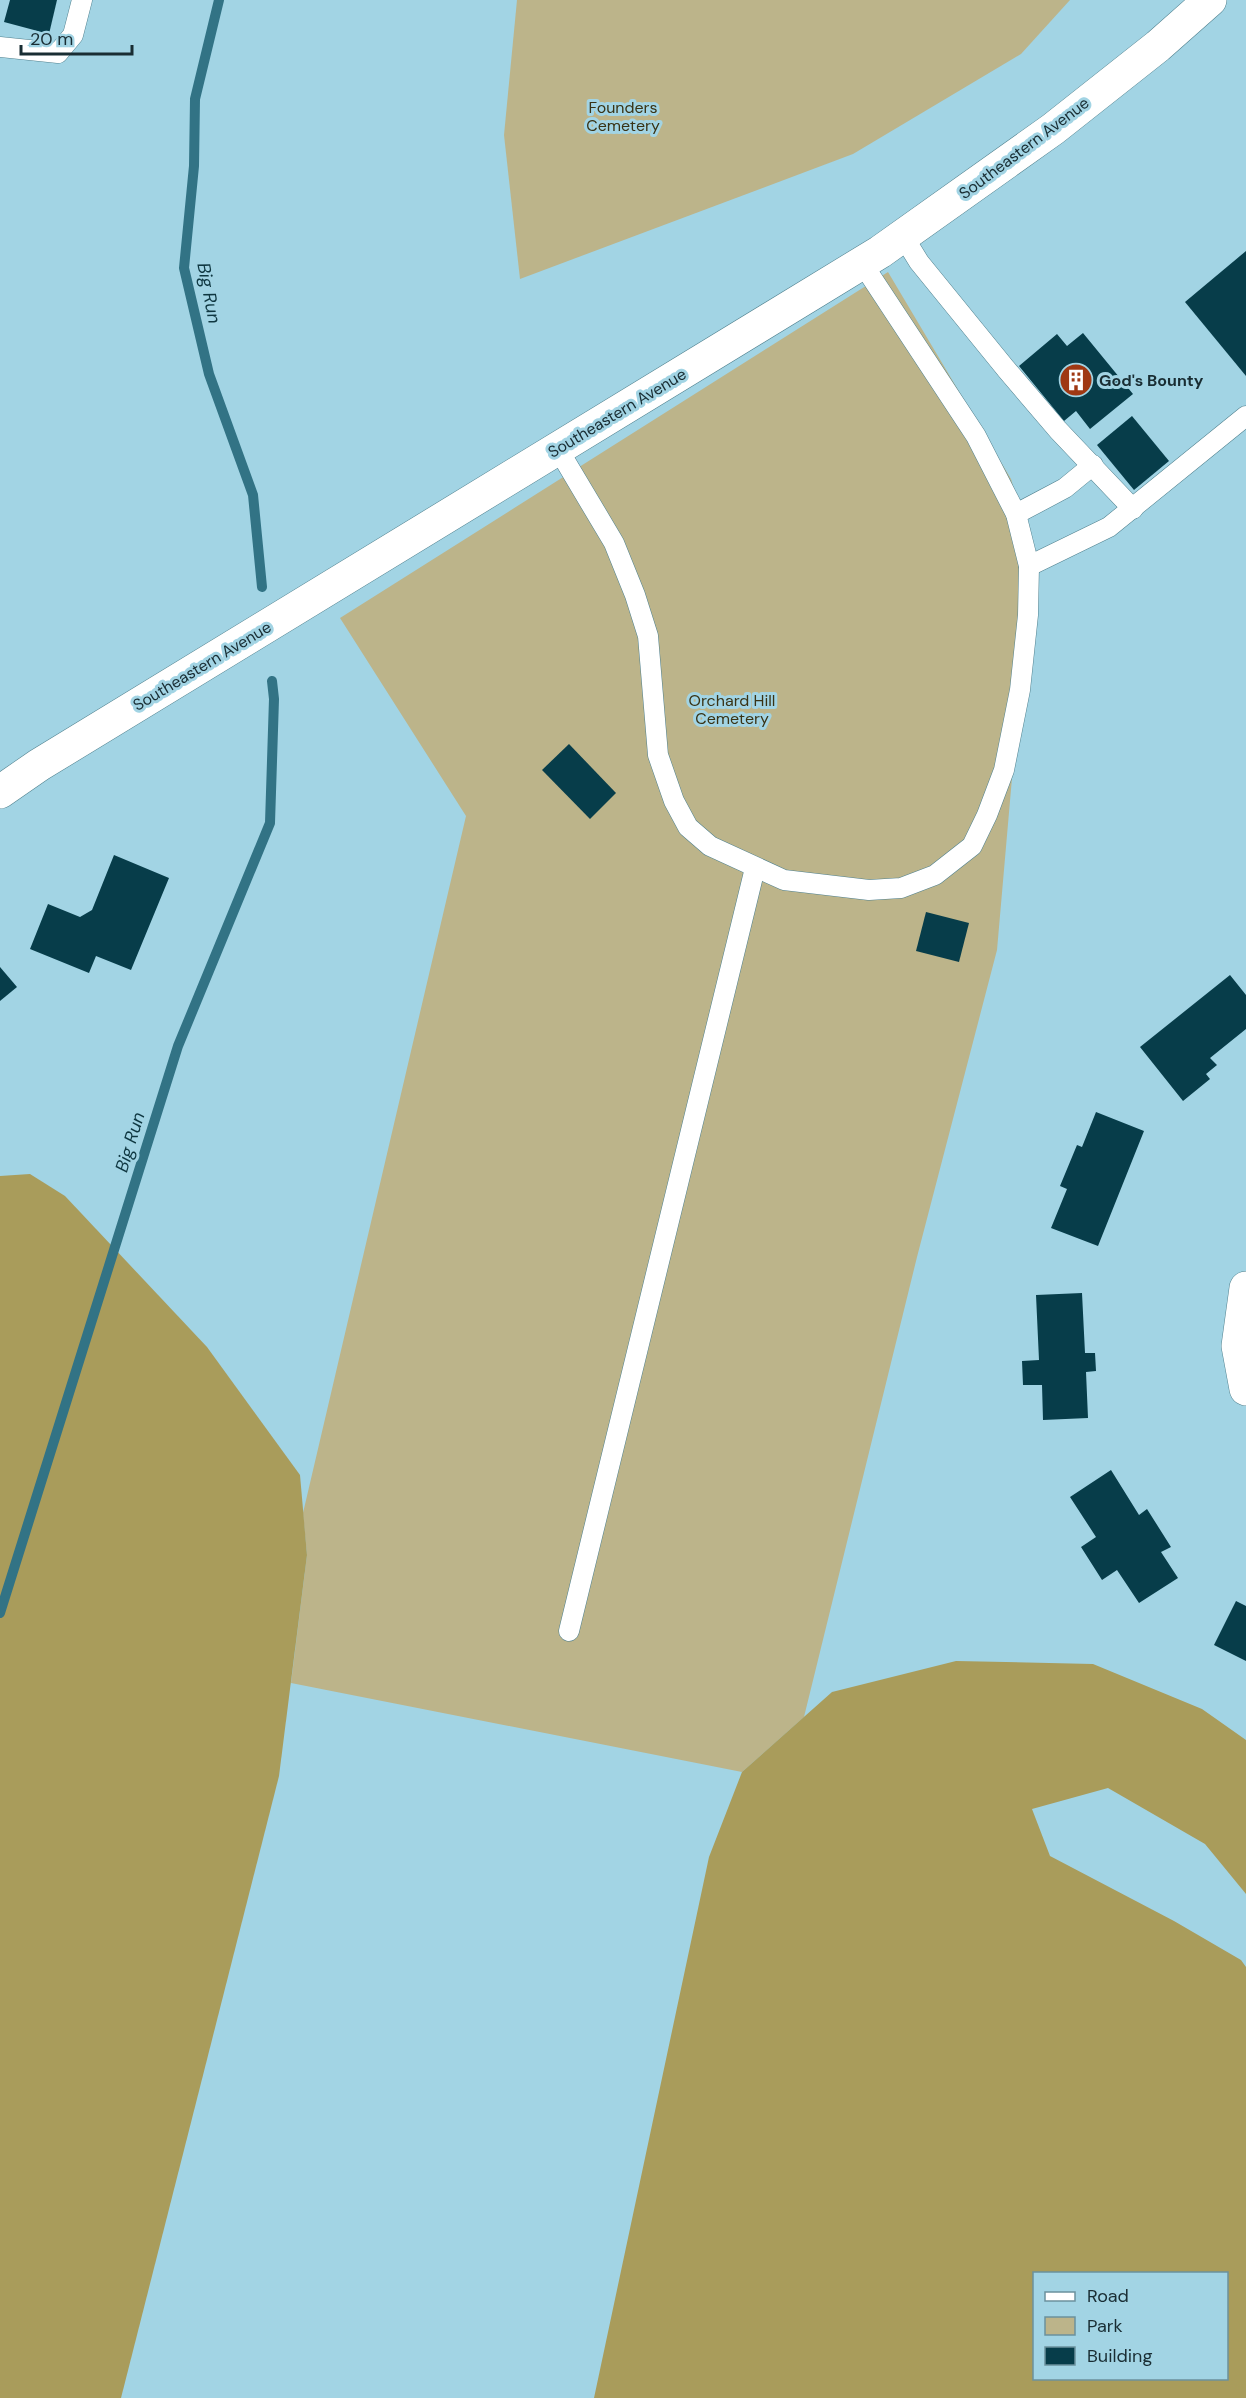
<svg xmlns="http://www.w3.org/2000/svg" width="1246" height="2398" viewBox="0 0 1246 2398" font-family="'DM Sans',sans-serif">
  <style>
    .green { fill: #bcb48a }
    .forest { fill: #a99c5b; fill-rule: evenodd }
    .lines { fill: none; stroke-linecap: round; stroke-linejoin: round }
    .stream { stroke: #327385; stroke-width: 10 }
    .building { fill: #073d4a }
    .service-casing { stroke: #50808e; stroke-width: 21 }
    .minor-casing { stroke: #50808e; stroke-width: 34 }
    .tertiary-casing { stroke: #50808e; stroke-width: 34 }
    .service { stroke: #fff; stroke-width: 20 }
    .minor { stroke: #fff; stroke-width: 33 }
    .tertiary { stroke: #fff; stroke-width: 33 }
    .labels { text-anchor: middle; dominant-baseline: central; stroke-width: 6; stroke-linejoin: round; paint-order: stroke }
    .park-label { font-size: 16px; fill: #393315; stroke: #a2d4e4 }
    .street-label { font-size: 16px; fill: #192d33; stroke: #a2d4e4 }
    .poi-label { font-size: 16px; font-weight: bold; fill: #192d33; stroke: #a2d4e4; text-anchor: start }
    .water-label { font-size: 18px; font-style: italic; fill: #0f3741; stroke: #a2d4e4 }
  </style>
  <rect width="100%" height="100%" fill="#a2d4e4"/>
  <g class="green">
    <polygon points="517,0 1070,0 1021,54 853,154 520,279 504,135"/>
    <polygon points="888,272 1011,479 1036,563 1038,616 1012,778 997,950 917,1257 804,1717 742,1772 291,1683 307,1555 303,1513 466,816 340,618"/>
  </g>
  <g class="forest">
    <polygon points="30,1174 65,1196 207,1347 300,1475 307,1555 279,1776 121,2398 0,2398 0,1176"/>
    <path d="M956 1661 1093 1664 1202 1709 1246 1740V1894L1205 1844 1108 1788 1032 1809 1050 1856 1174 1921 1241 1960 1246 1967V2398H594L709 1857 742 1772 832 1692ZM1034 2274H1226V2378H1034Z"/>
  </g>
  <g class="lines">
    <g class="stream">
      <polyline points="219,0 195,99 194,166 184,268 209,374 253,495 262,587"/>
      <polyline points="0,1613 178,1046 270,823 274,699 272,681"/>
    </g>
  </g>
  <g class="building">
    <polygon points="10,0 57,0 49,34 4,22"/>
    <polygon points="1246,251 1246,376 1185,302"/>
    <polygon points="1083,333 1133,394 1090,429 1076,411 1064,421 1019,366 1057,334 1067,346"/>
    <polygon points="1132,416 1169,461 1134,490 1097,445"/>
    <polygon points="569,744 616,793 590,819 542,770"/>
    <polygon points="114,855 169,878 131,970 96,956 89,973 30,949 48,904 80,917 92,910"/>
    <polygon points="926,912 969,923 959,962 916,951"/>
    <polygon points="0,967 17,987 0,1001"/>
    <polygon points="1230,975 1246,995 1246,1029 1210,1058 1217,1065 1206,1074 1210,1079 1183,1101 1140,1047"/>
    <polygon points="1096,1112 1144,1131 1098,1246 1051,1228 1067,1189 1060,1186 1077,1145 1082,1147"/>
    <polygon points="1082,1293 1085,1353 1095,1353 1096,1371 1086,1372 1088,1418 1043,1420 1042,1385 1023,1385 1022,1361 1039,1360 1036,1295"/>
    <polygon points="1111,1470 1139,1515 1147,1509 1171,1547 1161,1552 1178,1578 1139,1603 1117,1570 1102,1580 1081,1547 1096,1537 1070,1497"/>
    <polygon points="1236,1601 1246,1606 1246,1661 1214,1645"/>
  </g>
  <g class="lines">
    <defs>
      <g id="service">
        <polyline points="0,47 58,53 73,35 82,0"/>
        <polyline points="903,236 919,262 1006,369 1058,430 1133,509"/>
        <polyline points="558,449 614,543 635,595 648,636 658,755 674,801 688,827 710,846 784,880 869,890 901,888 935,875 972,846 987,815 1004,770 1020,690 1028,615 1029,566 1016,514 976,436 862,263"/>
        <polyline points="1016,514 1065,488 1093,465"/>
        <polyline points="1029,566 1109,527 1246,416"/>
        <polyline points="569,1631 755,868"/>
      </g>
      <polyline id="minor" points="1246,1288 1238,1346 1246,1389"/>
      <polyline id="tertiary" points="0,792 39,765 880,252 1053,129 1158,46 1210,0"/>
    </defs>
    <use href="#service" class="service-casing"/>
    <use href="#minor" class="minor-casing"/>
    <use href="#tertiary" class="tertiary-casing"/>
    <use href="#service" class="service"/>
    <use href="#minor" class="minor"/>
    <use href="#tertiary" class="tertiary"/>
  </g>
  <defs>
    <symbol id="building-disc" viewBox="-11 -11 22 22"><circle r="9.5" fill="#9f3813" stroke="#a2d4e4"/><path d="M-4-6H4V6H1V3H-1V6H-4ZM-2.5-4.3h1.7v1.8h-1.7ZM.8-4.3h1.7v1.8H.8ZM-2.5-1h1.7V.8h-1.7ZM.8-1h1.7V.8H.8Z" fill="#fff"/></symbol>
  </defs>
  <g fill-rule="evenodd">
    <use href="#building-disc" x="1057" y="361" width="38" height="38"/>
  </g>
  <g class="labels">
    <g class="park-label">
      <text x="623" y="107">Founders<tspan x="623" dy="18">Cemetery</tspan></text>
      <text x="732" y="700">Orchard Hill<tspan x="732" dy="18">Cemetery</tspan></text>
    </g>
    <g class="street-label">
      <text transform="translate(1024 148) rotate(-37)">Southeastern Avenue</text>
      <text transform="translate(617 413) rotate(-31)">Southeastern Avenue</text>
      <text transform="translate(202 666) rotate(-31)">Southeastern Avenue</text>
    </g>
    <g class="poi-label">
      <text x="1099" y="380">God's Bounty</text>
    </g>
    <g class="water-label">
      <text transform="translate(209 293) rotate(79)">Big Run</text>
      <text transform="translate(130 1142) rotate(-73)">Big Run</text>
    </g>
  </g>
  <rect x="1033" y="2272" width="195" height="108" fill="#a2d4e4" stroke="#6b919d" stroke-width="1.5"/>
  <rect x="1045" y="2292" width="30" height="9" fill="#ffffff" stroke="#6b919d" stroke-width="1.5"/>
  <text x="1087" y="2302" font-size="18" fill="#192d33">Road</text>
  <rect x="1045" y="2317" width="30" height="18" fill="#bcb48a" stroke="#6b919d" stroke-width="1.5"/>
  <text x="1087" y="2332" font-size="18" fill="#192d33">Park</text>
  <rect x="1045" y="2347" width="30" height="18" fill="#073d4a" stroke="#6b919d" stroke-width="1.5"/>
  <text x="1087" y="2362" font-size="18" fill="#192d33">Building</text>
  <path d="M21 45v9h111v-9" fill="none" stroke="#192d33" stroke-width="3"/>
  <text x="30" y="45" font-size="18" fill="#192d33" stroke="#a2d4e4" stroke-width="4.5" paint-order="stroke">20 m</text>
</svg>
